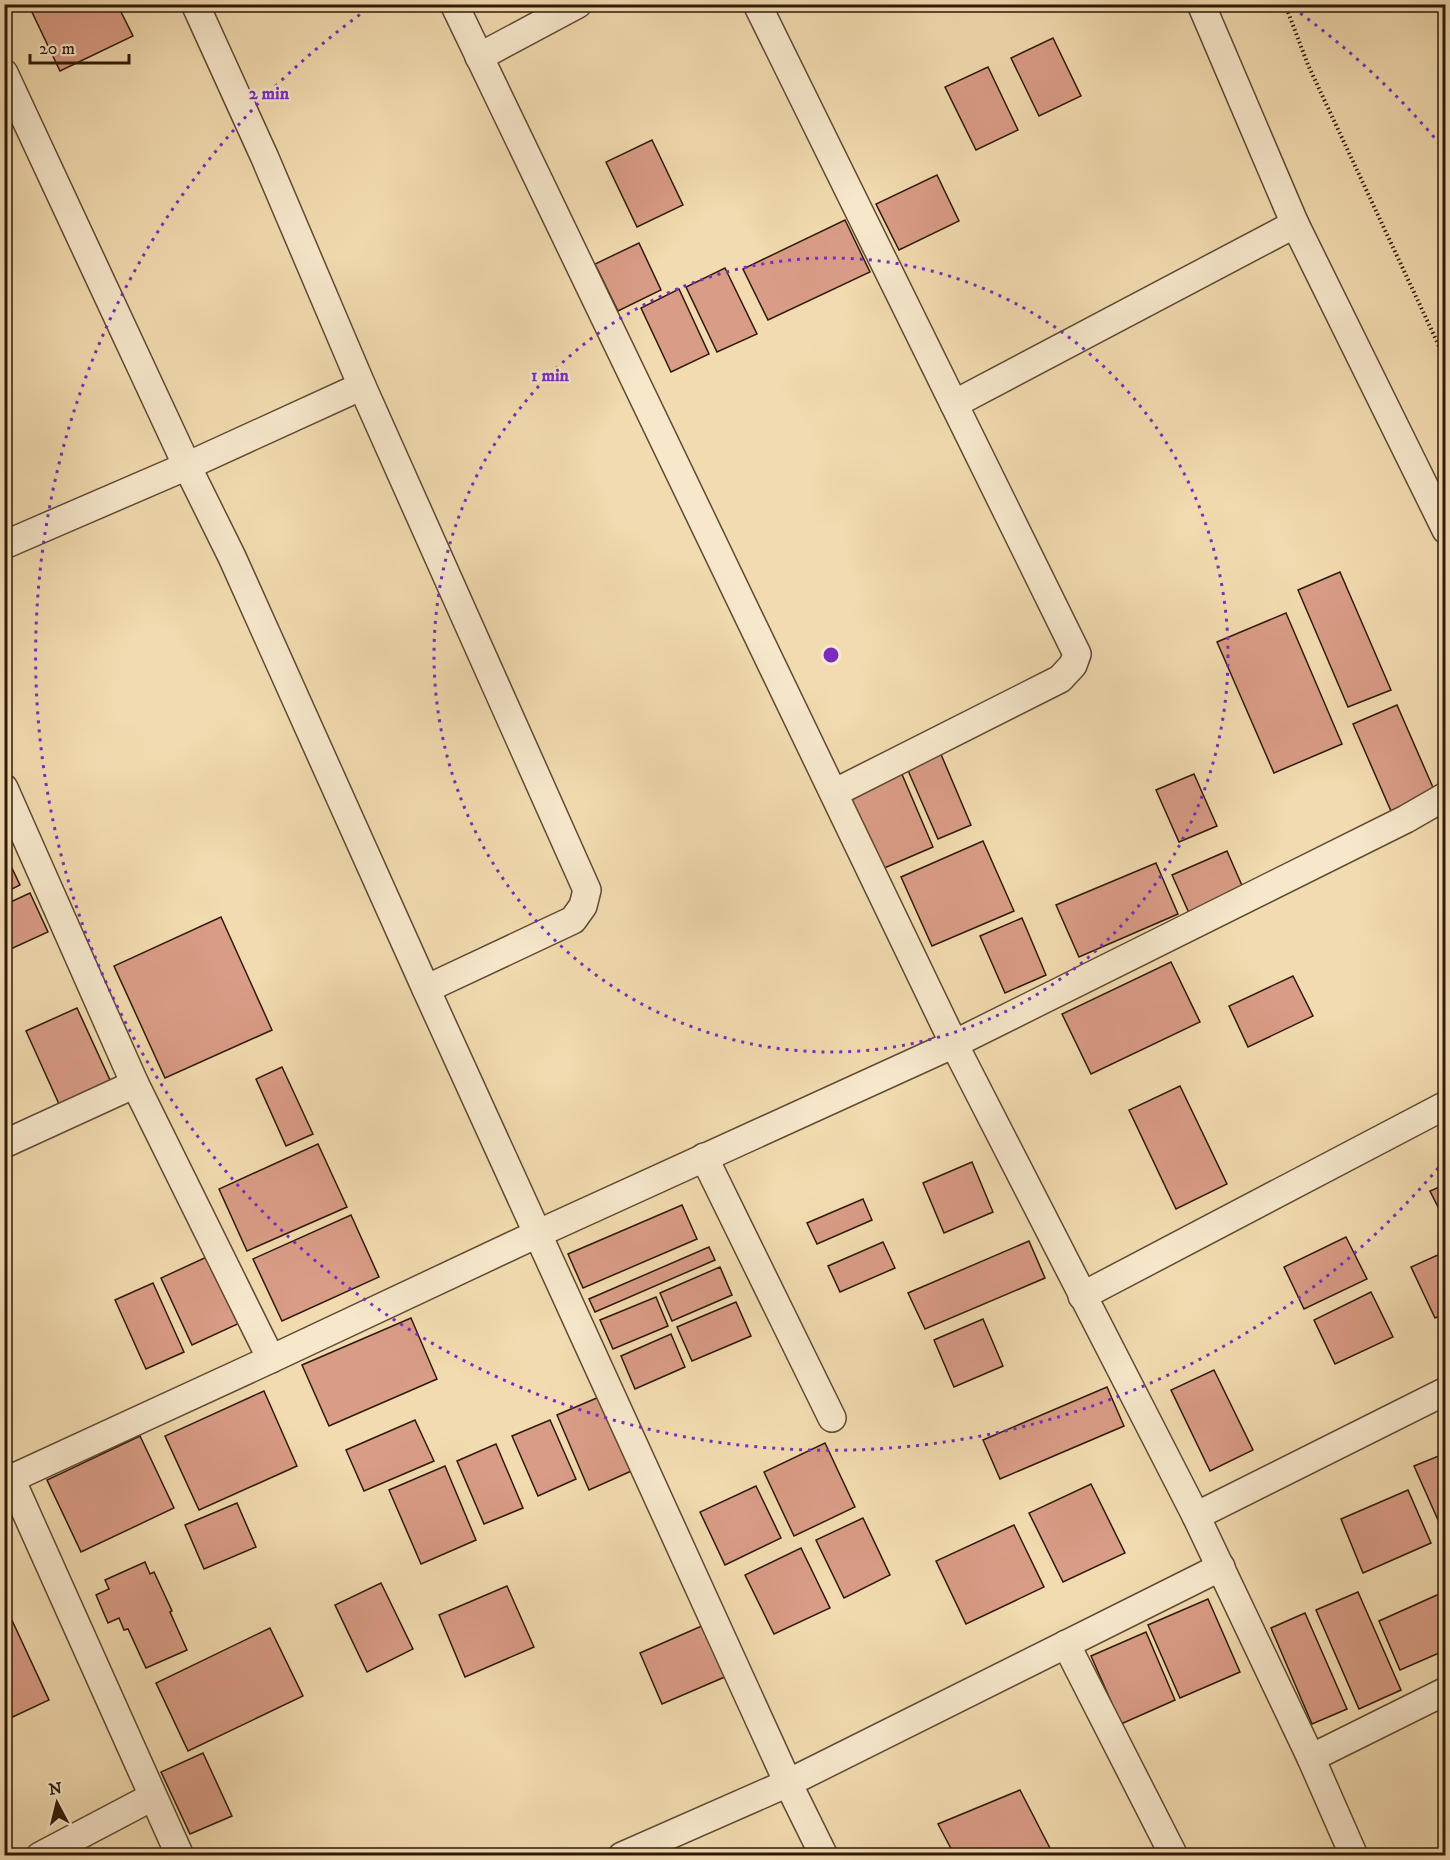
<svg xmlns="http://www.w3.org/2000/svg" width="1450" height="1860" viewBox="0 0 1450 1860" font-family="'IM FELL DW Pica',serif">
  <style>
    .building { fill: #d99c86; stroke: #2e1a08; stroke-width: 1.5 }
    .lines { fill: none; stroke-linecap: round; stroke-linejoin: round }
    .minor-casing { stroke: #5f4a32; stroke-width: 30 }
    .path { stroke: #2e1a08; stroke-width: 4; stroke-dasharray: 1.5 3; stroke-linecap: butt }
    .minor { stroke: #f7e8cc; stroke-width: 27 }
    .ring { fill: none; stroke: #7b2cbf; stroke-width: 3; stroke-dasharray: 3 6 }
    .centre { fill: #7b2cbf; stroke: #f7e8cc; stroke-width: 3 }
    .ring-label { font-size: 18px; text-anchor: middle; font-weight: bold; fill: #7b2cbf; stroke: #f7e8cc; stroke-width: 4.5; stroke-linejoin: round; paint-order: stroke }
  </style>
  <rect width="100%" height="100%" fill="#f2dbb0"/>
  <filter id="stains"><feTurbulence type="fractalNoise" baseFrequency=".00333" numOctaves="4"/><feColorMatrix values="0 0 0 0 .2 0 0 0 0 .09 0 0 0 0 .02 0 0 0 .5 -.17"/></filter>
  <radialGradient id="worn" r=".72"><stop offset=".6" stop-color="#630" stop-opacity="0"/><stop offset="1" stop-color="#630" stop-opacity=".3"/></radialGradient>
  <g class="building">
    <polygon points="43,4 117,4 133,36 60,71 31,10"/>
    <polygon points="1053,38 1081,96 1039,116 1011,58"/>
    <polygon points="988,67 1018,130 976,150 945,87"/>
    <polygon points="652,140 683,205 637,227 606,162"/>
    <polygon points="937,175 959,221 899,250 876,204"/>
    <polygon points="845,220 870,272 768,320 743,269"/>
    <polygon points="639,243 661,290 618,311 595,264"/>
    <polygon points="725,268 757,334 717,352 686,287"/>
    <polygon points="679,289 709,354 671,372 641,308"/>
    <polygon points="1340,572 1391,690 1348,707 1298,590"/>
    <polygon points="1286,613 1342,744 1274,773 1217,642"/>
    <polygon points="1397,705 1435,792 1391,811 1353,724"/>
    <polygon points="940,752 971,825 938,839 906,766"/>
    <polygon points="901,772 933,847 882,869 849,794"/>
    <polygon points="1194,774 1217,826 1179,842 1156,790"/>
    <polygon points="983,841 1014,911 932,946 901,877"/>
    <polygon points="1227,851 1244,890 1189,913 1172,875"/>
    <polygon points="9,862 20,885 4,893 4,865"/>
    <polygon points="1156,863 1178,914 1079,957 1056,905"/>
    <polygon points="30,893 48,932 4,952 4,905"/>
    <polygon points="221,917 272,1030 165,1078 114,966"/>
    <polygon points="1022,918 1046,975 1005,993 980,936"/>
    <polygon points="1171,962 1200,1022 1091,1074 1062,1014"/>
    <polygon points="1293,976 1313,1016 1248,1047 1229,1006"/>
    <polygon points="77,1008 110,1080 59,1104 26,1031"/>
    <polygon points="282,1067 313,1134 286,1146 256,1079"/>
    <polygon points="1180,1086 1227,1184 1176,1209 1129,1110"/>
    <polygon points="318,1144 347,1207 247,1251 219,1189"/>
    <polygon points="972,1162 993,1212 944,1233 923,1183"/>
    <polygon points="1446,1184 1446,1223 1430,1191"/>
    <polygon points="863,1199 872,1220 817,1244 807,1223"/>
    <polygon points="682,1205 697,1239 583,1288 568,1254"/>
    <polygon points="351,1215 379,1277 282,1321 253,1259"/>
    <polygon points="1346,1237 1367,1279 1304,1309 1284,1267"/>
    <polygon points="1029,1241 1045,1278 925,1329 908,1293"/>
    <polygon points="883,1242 895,1268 840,1292 828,1266"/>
    <polygon points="709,1247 715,1260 595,1312 589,1299"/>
    <polygon points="1440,1254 1446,1265 1446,1313 1435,1318 1411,1267"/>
    <polygon points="211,1255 242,1322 192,1345 161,1278"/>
    <polygon points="720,1267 732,1295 672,1321 660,1293"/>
    <polygon points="153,1283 184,1352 146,1369 115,1300"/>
    <polygon points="1371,1292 1393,1337 1335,1364 1314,1320"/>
    <polygon points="656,1297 668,1326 613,1349 600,1320"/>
    <polygon points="736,1302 751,1336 692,1361 677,1327"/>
    <polygon points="411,1318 437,1379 329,1426 302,1365"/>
    <polygon points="983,1319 1003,1366 954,1387 934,1340"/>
    <polygon points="671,1334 685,1367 635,1389 621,1356"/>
    <polygon points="1214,1370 1253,1450 1210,1471 1171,1390"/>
    <polygon points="1107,1387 1124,1426 1000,1479 983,1440"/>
    <polygon points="264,1391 297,1466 199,1510 165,1436"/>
    <polygon points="606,1394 638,1468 589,1490 557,1415"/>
    <polygon points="415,1420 434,1461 364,1491 346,1450"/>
    <polygon points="550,1420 576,1479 538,1496 512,1436"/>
    <polygon points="140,1436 174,1508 81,1552 47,1480"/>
    <polygon points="825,1443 855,1507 794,1536 764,1472"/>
    <polygon points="496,1444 523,1508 484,1524 457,1461"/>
    <polygon points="1446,1453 1446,1528 1442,1529 1414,1466"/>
    <polygon points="445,1466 476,1540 421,1564 389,1490"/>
    <polygon points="1091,1484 1125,1553 1063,1582 1029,1513"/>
    <polygon points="756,1486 781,1538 725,1565 700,1512"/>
    <polygon points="1408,1490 1431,1543 1363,1573 1341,1519"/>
    <polygon points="237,1503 256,1547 204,1569 185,1525"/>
    <polygon points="863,1518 890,1575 844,1598 816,1540"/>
    <polygon points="1014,1525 1044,1587 966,1624 936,1561"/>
    <polygon points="801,1548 830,1608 774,1634 745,1575"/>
    <polygon points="145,1562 150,1574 154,1572 172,1611 170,1612 187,1650 146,1668 128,1629 124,1630 119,1618 108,1623 96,1595 109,1589 105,1580"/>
    <polygon points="381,1583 413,1649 367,1672 335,1605"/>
    <polygon points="507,1586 534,1647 465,1677 439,1615"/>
    <polygon points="1446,1591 1446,1650 1400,1670 1379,1621"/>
    <polygon points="1358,1592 1401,1690 1359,1709 1316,1610"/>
    <polygon points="1208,1599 1240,1672 1180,1698 1148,1625"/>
    <polygon points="1305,1613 1347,1709 1312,1724 1271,1628"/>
    <polygon points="10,1616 49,1700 4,1721 4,1618"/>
    <polygon points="704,1625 727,1676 662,1704 640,1653"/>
    <polygon points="270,1628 303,1696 188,1751 156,1683"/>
    <polygon points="1146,1632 1175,1700 1121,1724 1091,1656"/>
    <polygon points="203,1753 232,1816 190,1834 161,1772"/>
    <polygon points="1020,1790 1054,1856 955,1856 938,1824"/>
  </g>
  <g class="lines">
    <defs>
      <g id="minor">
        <polyline points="454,4 954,1044 1196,1516 1311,1758 1354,1856"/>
        <polyline points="757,4 1077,654 1073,665 1060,679 834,793"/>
        <polyline points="1201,4 1295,224 1446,530"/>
        <polyline points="479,57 578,4"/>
        <polyline points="4,73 187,466 232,557 426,989 788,1783 824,1856"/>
        <polyline points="362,386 587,890 583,906 573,920 426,989"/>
        <polyline points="954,404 1295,224"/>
        <polyline points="4,545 187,466 362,386 265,158 195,4"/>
        <polyline points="4,788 135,1084 271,1359"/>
        <polyline points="4,1144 135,1084"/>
        <polyline points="704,1157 832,1418"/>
        <polyline points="1082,1296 1446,1105"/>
        <polyline points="11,1479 180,1856"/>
        <polyline points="4,1482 271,1359 537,1234 954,1044 1406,819 1446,796"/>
        <polyline points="1196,1516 1446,1391"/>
        <polyline points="1066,1644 1174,1856"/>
        <polyline points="1311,1758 1446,1691"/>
        <polyline points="40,1856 152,1797"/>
        <polyline points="622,1856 788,1783 1221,1567"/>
      </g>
    </defs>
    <use href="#minor" class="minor-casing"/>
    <polyline class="path" points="1285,4 1308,65 1446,361"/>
    <use href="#minor" class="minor"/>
  </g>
  <g class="ring">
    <circle cx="831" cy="655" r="397"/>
    <path d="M1444 1161A795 795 0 1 1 369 8M1293 8A795 795 0 0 1 1444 149"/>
  </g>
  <circle cx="831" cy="655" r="9" class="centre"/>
  <g class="ring-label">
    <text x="269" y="99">2 min</text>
    <text x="550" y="381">1 min</text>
  </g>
  <rect width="1450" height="1860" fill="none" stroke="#f2dbb0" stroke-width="24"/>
  <rect x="6" y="6" width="1438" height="1848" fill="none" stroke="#2e1a08" stroke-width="3"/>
  <rect x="12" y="12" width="1426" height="1836" fill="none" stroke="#2e1a08" stroke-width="1.5"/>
  <g transform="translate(57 1803) rotate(353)" stroke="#f7e8cc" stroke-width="4.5" paint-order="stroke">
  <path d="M0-4.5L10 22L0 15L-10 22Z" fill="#2e1a08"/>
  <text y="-9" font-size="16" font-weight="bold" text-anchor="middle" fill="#2e1a08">N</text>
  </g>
  <path d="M30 54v9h99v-9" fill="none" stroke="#2e1a08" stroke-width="3"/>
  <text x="39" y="54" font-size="18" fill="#2e1a08" stroke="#f7e8cc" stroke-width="4.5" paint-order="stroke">20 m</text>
  <rect width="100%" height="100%" filter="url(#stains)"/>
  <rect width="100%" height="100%" fill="url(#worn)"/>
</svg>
